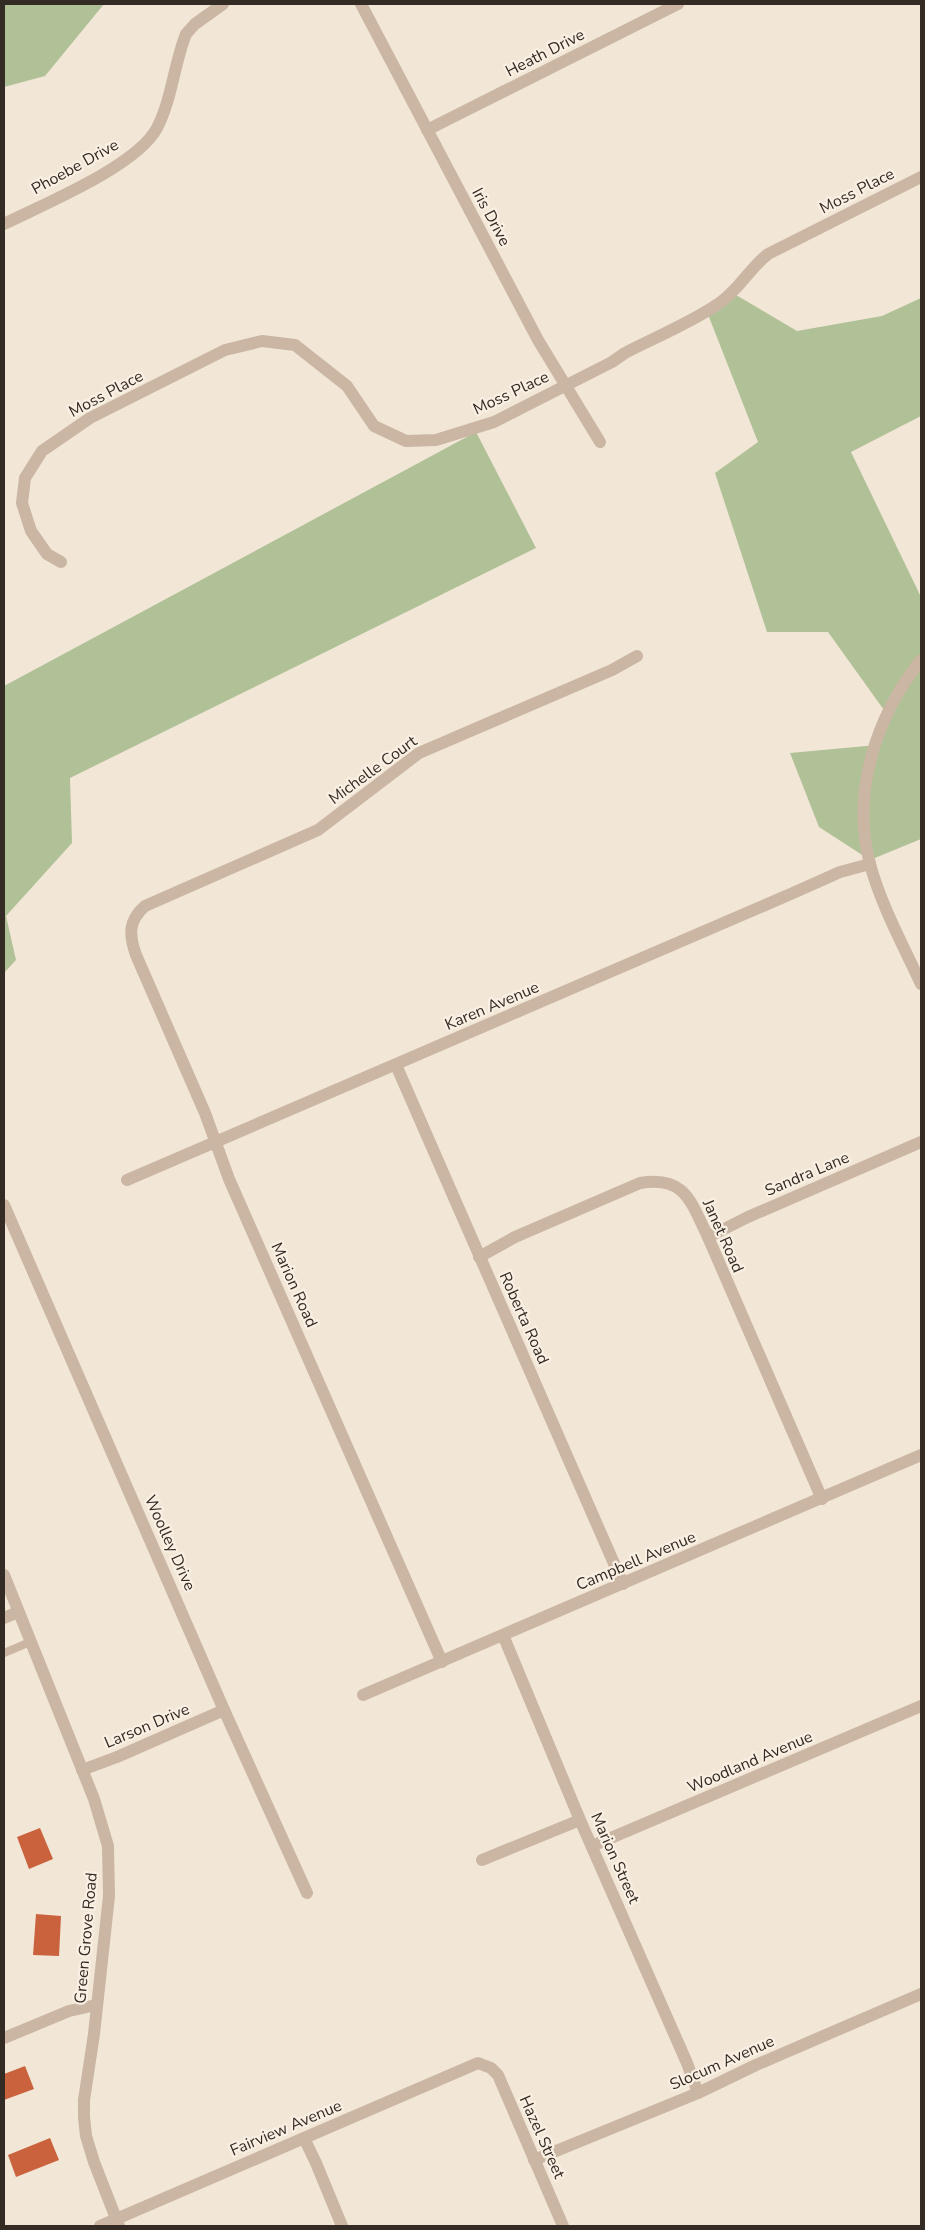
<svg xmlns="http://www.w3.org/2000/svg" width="925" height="2230" viewBox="0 0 925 2230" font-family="'Nunito Sans',sans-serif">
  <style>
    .green { fill: #b1c197 }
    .building { fill: #ca633d }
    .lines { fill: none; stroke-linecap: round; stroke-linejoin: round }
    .service { stroke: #cab6a3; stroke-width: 8 }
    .minor { stroke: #cab6a3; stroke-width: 12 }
    .tertiary { stroke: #cab6a3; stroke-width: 12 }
    .labels { text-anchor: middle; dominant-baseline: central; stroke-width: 4.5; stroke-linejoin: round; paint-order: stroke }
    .street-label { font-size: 16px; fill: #352b25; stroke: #f9f0e3 }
  </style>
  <rect width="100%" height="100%" fill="#f2e6d7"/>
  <g class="green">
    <polygon points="4,4 104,4 45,76 4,87"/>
    <polygon points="731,292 797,331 882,316 921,298 921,416 851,452 921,597 921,839 870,860 819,827 790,753 877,745 889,717 828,632 767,632 715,473 758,442 707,312"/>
    <polygon points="476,432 536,548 70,778 72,843 6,916 16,960 4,973 4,686"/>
  </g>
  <g class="building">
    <polygon points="40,1828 53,1859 29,1869 17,1837"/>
    <polygon points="36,1914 61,1916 59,1956 33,1955"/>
    <polygon points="25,2066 34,2089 4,2100 4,2074"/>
    <polygon points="50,2138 59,2160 16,2177 8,2155"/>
  </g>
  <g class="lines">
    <polyline class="service" points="4,1653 30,1642"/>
    <g class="minor">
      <polyline points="361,4 538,340 600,442"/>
      <polyline points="427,130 678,4"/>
      <path d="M4 224C44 204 137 166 157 128 172 99 174 64 186 34L195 24 223 4"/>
      <path d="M61 562 47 554 31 531 22 503 25 478 42 451 90 418 225 350 262 341 295 345 347 386 374 426 406 441 436 440 494 422 612 362 625 353C654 338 692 322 718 304 738 291 749 269 768 254L921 177"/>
      <polyline points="396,1065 623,1584"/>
      <polyline points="127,1180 793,893 840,872 870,864"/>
      <polyline points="4,1205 224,1710 307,1893"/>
      <polyline points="708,1237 748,1217 921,1142"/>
      <path d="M479 1257 515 1237 640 1183C686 1175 691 1203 708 1237L822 1499"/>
      <polyline points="4,1618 18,1612"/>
      <polyline points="503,1635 580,1820 687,2063 698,2093"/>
      <path d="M442 1662 229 1179 205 1113 136 955C129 935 128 921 145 906L318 830 419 753 612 670 637 656"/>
      <polyline points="363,1695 921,1455"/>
      <polyline points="82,1770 117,1757 224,1710"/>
      <polyline points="592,1846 921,1706"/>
      <polyline points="482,1860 580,1820"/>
      <polyline points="4,2038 69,2011 96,2005"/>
      <polyline points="304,2138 316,2163 342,2226"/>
      <polyline points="534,2160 698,2093 756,2065 921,1994"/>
      <polyline points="100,2226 478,2063 491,2068 498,2075 563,2226"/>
    </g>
    <g class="tertiary">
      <path d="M921 660C876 716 851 793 870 864 881 905 903 945 921 984"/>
      <polyline points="4,1575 94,1799 108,1846 109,1896 94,2034 84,2100 84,2117 86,2136 94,2162 119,2226"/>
    </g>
  </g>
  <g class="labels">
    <g class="street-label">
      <text transform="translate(545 53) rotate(-27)">Heath Drive</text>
      <text transform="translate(75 167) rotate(-29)">Phoebe Drive</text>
      <text transform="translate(857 191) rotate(-27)">Moss Place</text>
      <text transform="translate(491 217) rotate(62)">Iris Drive</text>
      <text transform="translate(511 393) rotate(-25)">Moss Place</text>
      <text transform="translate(106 394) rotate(-28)">Moss Place</text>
      <text transform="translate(373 770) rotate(-36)">Michelle Court</text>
      <text transform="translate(492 1006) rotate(-23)">Karen Avenue</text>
      <text transform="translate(807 1174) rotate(-23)">Sandra Lane</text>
      <text transform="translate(723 1236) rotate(66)">Janet Road</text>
      <text transform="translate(294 1285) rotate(66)">Marion Road</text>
      <text transform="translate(524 1318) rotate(66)">Roberta Road</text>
      <text transform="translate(170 1543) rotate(66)">Woolley Drive</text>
      <text transform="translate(636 1561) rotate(-23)">Campbell Avenue</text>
      <text transform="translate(147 1726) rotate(-23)">Larson Drive</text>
      <text transform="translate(750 1762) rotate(-23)">Woodland Avenue</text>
      <text transform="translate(615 1858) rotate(66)">Marion Street</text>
      <text transform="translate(86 1938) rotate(-85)">Green Grove Road</text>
      <text transform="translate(722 2063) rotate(-24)">Slocum Avenue</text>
      <text transform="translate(286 2128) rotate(-23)">Fairview Avenue</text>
      <text transform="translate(542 2137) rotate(66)">Hazel Street</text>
    </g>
  </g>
  <rect width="925" height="2230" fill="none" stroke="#352b25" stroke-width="10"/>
</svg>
